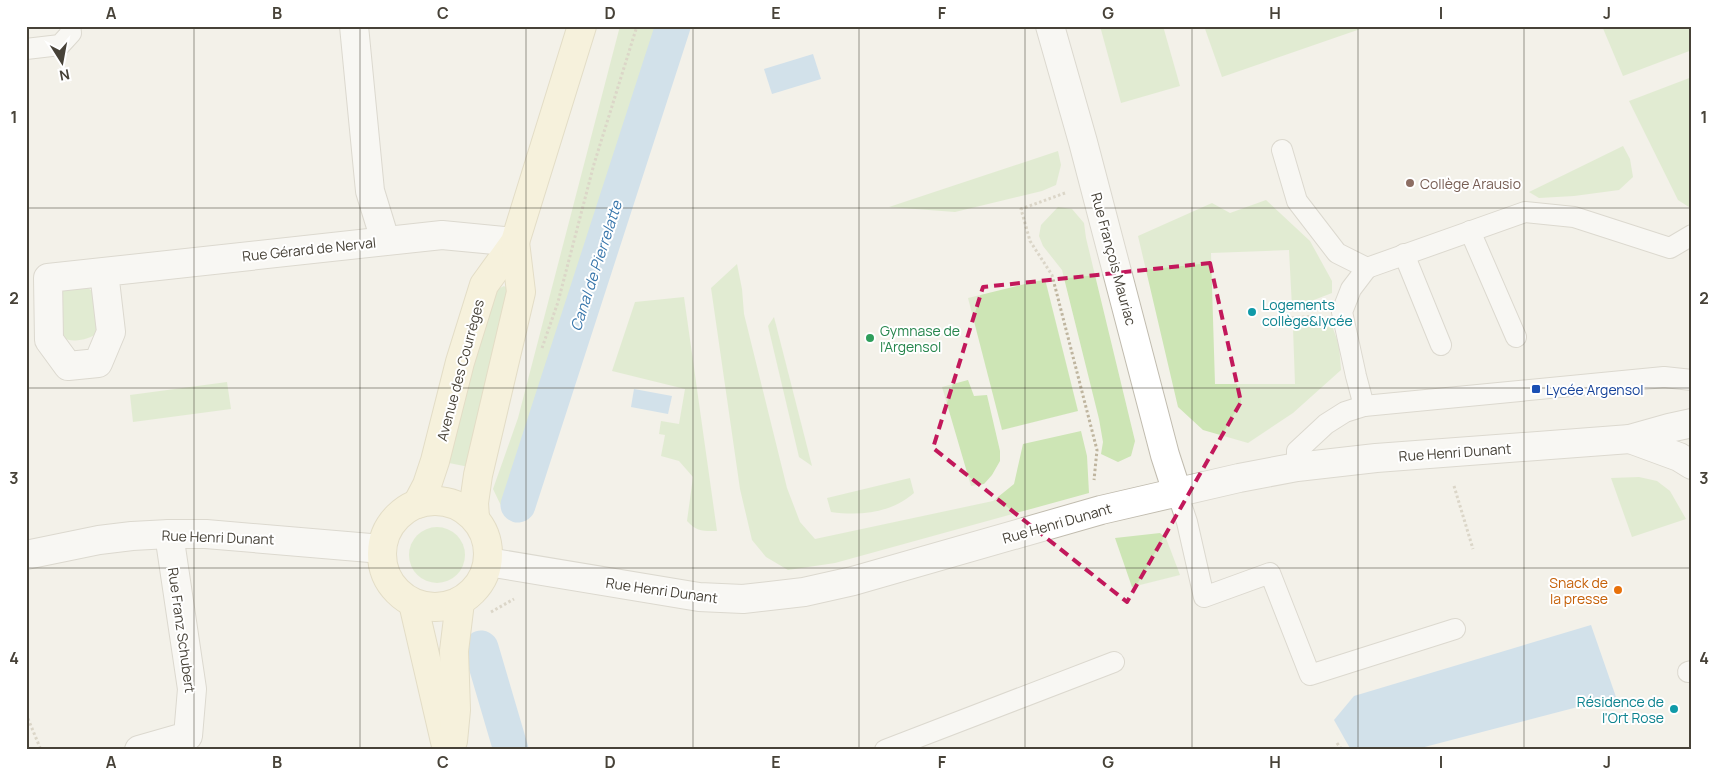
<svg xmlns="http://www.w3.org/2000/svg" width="1718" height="776" viewBox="0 0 1718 776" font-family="Manrope,sans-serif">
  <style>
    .green { fill: #cde5b5 }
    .water { fill: #aaceeb }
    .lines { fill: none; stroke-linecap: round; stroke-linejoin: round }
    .canal { stroke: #aaceeb; stroke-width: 35 }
    .lane-casing { stroke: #c1bcaf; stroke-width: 22 }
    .street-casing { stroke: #c1bcaf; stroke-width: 30 }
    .secondary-casing { stroke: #d0c59c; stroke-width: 30 }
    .path { stroke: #bfb59f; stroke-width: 3; stroke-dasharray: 2.5 2.5; stroke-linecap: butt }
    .lane { stroke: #fff; stroke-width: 20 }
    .street { stroke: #fff; stroke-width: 28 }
    .secondary { stroke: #fbf2cc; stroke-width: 28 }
    .marked { fill: none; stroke: #c2185b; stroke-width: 4; stroke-dasharray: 10 6; stroke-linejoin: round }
    .grid { fill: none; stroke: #474238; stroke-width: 1; stroke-opacity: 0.55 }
    .education-dot { fill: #8d6e63; stroke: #fff; stroke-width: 2 }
    .culture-dot { fill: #0f9aa8; stroke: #fff; stroke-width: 2 }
    .leisure-dot { fill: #2e9e5b; stroke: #fff; stroke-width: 2 }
    .transit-dot { fill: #1a4fb4; stroke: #fff; stroke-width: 2 }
    .food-dot { fill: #e8710a; stroke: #fff; stroke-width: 2 }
    .labels { text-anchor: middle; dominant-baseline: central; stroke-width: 4; stroke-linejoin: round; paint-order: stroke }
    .education-label { font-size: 14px; fill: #785e54; stroke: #fff; text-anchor: start }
    .street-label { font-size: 14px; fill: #474238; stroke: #fff }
    .culture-label { font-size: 14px; fill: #0d838f; stroke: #fff; text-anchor: start }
    .leisure-label { font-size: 14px; fill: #27864d; stroke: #fff; text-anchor: start }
    .transit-label { font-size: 14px; fill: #164399; stroke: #fff; text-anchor: start }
    .food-label { font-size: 14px; fill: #c56008; stroke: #fff; text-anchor: end }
    .water-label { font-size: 15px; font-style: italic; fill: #3876ab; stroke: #fff }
    .neatline { fill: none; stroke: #474238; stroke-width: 2 }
    .grid-label { font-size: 16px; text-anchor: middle; font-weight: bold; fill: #474238 }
  </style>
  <rect width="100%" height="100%" fill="#f3f1e9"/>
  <g class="green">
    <polygon points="620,26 667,26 507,518 493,489 518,418"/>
    <polygon points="1100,26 1163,26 1180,86 1121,103"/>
    <polygon points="1204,26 1369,26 1222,77"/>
    <polygon points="1602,26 1692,26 1692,50 1623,76"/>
    <polygon points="1692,77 1692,209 1678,200 1629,101"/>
    <polygon points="1623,146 1630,159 1633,177 1619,190 1574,196 1539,198 1529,192"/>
    <polygon points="1058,151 1061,165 1056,185 1042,191 955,212 889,207"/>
    <polygon points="1266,200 1310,241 1332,281 1332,293 1301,305 1292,307 1289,250 1211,253 1215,384 1295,384 1293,328 1331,323 1339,345 1341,370 1293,413 1248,443 1203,430 1178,407 1138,236 1212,203 1230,213"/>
    <polygon points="1058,207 1072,209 1084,223 1086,238 1135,441 1131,456 1118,462 1101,454 1103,442 1099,419 1062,270 1043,246 1039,236 1041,225"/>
    <polygon points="737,264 742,289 744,314 787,488 800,522 815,539 993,501 1014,484 1023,444 1081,431 1087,456 1089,493 835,563 788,570 766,557 752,540 740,489 711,288"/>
    <polygon points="1045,279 1078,411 1002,430 968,298"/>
    <polygon points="504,286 510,291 469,467 444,462 496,290"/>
    <path d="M87 287 93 292 97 333C89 340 70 344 61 336V290Z"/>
    <path d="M684 297 717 531C703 531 697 532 687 521L693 477 679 461 661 456 665 435 659 434 661 421 679 424 685 389 612 371 635 302Z"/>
    <polygon points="774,317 812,466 799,457 768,326"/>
    <polygon points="968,380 974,396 987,395 1000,451 1000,461 992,475 984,484 971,486 942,387"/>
    <polygon points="227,382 231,409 133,422 130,395"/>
    <polygon points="1639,477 1657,481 1670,491 1686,519 1632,537 1611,478"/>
    <path d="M910 478 914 493C891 513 861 516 831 512L827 498Z"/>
    <circle cx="437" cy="555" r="28"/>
    <polygon points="1160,533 1166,538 1180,575 1132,587 1115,538"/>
  </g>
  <g class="water">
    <polygon points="813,54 821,79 772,94 764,69"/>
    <polygon points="634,389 672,396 668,414 631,407"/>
    <polygon points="1591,625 1616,697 1413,750 1351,750 1334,720 1354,696"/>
  </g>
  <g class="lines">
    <g class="canal">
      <polyline points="518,505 673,26"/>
      <polyline points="481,648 511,750"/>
    </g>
    <defs>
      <g id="lane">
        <polyline points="26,49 60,45 71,33 70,26"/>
        <polyline points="1282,150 1297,201 1337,253 1367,268 1525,212 1574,217 1670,248 1692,235"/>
        <polyline points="1470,231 1516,337"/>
        <polyline points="1404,254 1441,345"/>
        <polyline points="1364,406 1356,376 1342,312 1351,289 1367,268"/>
        <polyline points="1297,467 1297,451 1326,424 1345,412 1364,406 1664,377 1692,380"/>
        <polyline points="1177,492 1187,522 1204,597 1270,573 1310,675 1455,629"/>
        <polyline points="1688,672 1692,671"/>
        <polyline points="885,750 1114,662"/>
      </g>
      <g id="street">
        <polyline points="354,26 370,191 385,240"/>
        <polyline points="1050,26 1083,142 1165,455 1177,492"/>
        <polyline points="104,272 111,332 98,363 68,366 49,340 48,278 442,235 515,242"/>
        <polyline points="1630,439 1679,457 1692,465"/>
        <polyline points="26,555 99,540 132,536 169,534 206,534 382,549"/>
        <polyline points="488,562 699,597 743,599 804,592 853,581 1101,510 1239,478 1297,467 1376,458 1630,439 1669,428 1692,423"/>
        <polyline points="139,750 188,736 192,689 169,534"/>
      </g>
      <g id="secondary">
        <circle cx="435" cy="554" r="53"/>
        <polyline points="417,504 427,485 435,461 460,362 484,285 515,242 582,26"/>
        <polyline points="475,518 474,503 478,475 521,292 515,242"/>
        <polyline points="413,603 447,750"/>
        <polyline points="453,741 456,710 454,651 460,602"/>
      </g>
    </defs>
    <use href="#lane" class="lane-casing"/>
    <use href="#street" class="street-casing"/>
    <use href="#secondary" class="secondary-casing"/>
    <g class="path">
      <polyline points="1065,193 1021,209 1030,241 1052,275 1097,450 1094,480"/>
      <polyline points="1292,318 1315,316"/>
      <polyline points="542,348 558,302 594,164 637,26"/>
      <polyline points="1454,486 1473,549"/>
      <polyline points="491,612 514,599"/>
      <polyline points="26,714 41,750"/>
      <polyline points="1337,743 1342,750"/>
    </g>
    <use href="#lane" class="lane"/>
    <use href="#street" class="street"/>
    <use href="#secondary" class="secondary"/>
  </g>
  <path d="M0 0H1718V776H0ZM1210 263 1241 402 1127 602 933 448 983 287Z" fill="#f3f1e9" fill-opacity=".55" fill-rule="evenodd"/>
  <path class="marked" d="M1210 263 1241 402 1127 602 933 448 983 287Z"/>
  <path class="grid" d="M194 26V750M360 26V750M526 26V750M693 26V750M859 26V750M1025 26V750M1192 26V750M1358 26V750M1524 26V750M26 208H1692M26 388H1692M26 568H1692"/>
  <circle class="education-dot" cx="1410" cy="183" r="5"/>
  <g class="culture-dot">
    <circle cx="1252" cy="312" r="5"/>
    <circle cx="1674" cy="709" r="5"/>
  </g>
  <circle class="leisure-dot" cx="870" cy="338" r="5"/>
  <rect class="transit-dot" x="1531" y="384" width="10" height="10" rx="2.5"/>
  <circle class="food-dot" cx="1618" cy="590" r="5"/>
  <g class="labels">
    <g class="education-label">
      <text x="1420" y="183">Collège Arausio</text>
    </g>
    <g class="street-label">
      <text transform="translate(309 249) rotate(-6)">Rue Gérard de Nerval</text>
      <text transform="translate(1114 259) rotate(75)">Rue François Mauriac</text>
      <text transform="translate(460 370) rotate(-75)">Avenue des Courrèges</text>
      <text transform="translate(1455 452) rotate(-4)">Rue Henri Dunant</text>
      <text transform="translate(1057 523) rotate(-16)">Rue Henri Dunant</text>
      <text transform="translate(218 537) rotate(2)">Rue Henri Dunant</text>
      <text transform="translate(662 590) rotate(8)">Rue Henri Dunant</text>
      <text transform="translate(182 630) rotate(82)">Rue Franz Schubert</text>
    </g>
    <g class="culture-label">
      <text x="1262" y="304">Logements<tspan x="1262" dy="16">collège&amp;lycée</tspan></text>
      <text x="1664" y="701" text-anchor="end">Résidence de<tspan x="1664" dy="16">l'Ort Rose</tspan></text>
    </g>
    <g class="leisure-label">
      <text x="880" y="330">Gymnase de<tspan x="880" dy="16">l'Argensol</tspan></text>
    </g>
    <g class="transit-label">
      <text x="1546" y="389">Lycée Argensol</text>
    </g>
    <g class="food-label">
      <text x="1608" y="582">Snack de<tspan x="1608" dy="16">la presse</tspan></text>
    </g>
    <g class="water-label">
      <text transform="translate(596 266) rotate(-72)">Canal de Pierrelatte</text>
    </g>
  </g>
  <rect width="1718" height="776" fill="none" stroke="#ffffff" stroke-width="55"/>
  <g transform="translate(62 62) rotate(169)" stroke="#ffffff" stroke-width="4" paint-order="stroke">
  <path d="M0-4L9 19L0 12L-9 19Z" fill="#474238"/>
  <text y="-8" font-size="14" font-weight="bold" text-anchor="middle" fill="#474238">N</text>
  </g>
  <rect x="28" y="28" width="1662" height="720" class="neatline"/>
  <g class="grid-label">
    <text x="111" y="19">A</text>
    <text x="277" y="19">B</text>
    <text x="443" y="19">C</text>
    <text x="610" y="19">D</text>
    <text x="776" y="19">E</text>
    <text x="942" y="19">F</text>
    <text x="1108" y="19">G</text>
    <text x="1275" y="19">H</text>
    <text x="1441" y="19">I</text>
    <text x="1607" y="19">J</text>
    <text x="14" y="123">1</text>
    <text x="1704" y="123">1</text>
    <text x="14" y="304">2</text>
    <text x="1704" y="304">2</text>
    <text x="14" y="484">3</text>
    <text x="1704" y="484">3</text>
    <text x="14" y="664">4</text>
    <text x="1704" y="664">4</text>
    <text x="111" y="768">A</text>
    <text x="277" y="768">B</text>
    <text x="443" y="768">C</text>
    <text x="610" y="768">D</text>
    <text x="776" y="768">E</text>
    <text x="942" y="768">F</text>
    <text x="1108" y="768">G</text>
    <text x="1275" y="768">H</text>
    <text x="1441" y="768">I</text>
    <text x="1607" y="768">J</text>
  </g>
</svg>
